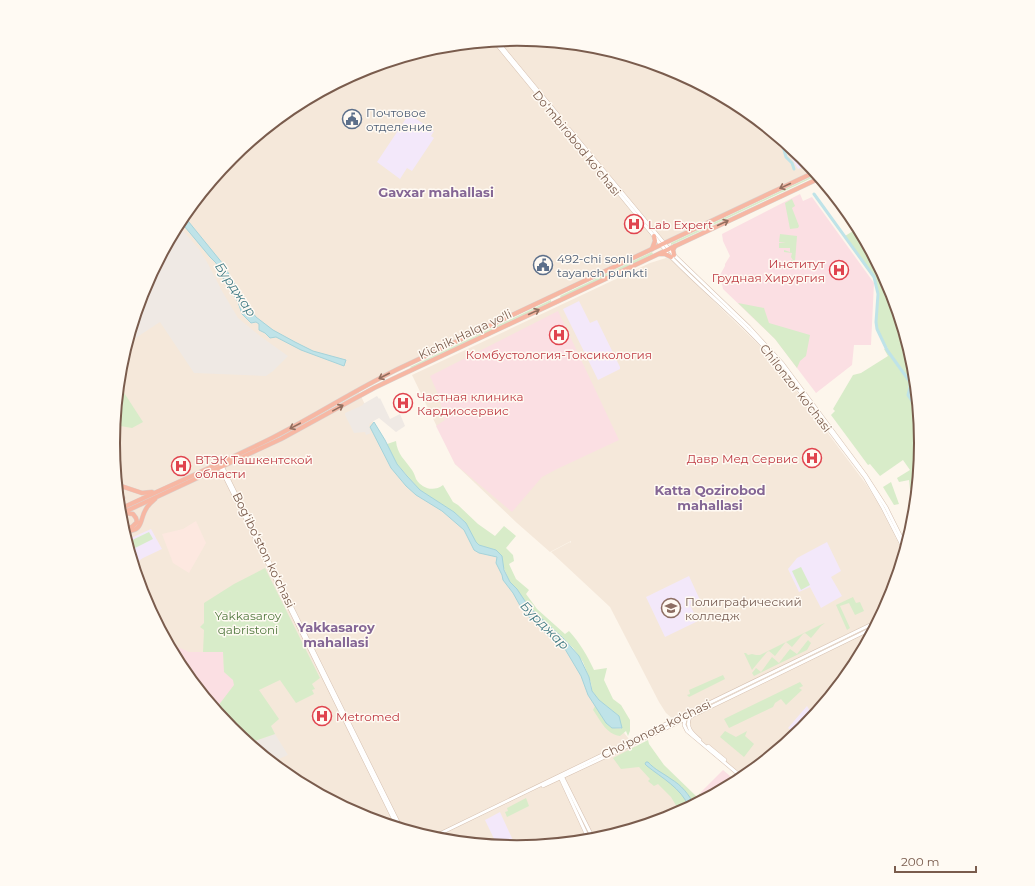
<svg xmlns="http://www.w3.org/2000/svg" width="1035" height="886" viewBox="0 0 1035 886" font-family="Montserrat,sans-serif">
  <style>
    .residential { fill: #f5e8da }
    .commercial { fill: #fde8e0 }
    .industrial { fill: #efe9e4 }
    .education { fill: #f3e8fa }
    .medical { fill: #fbdfe3 }
    .green { fill: #d8ecc9 }
    .water { fill: #bfe3e8; stroke: #a5d3da }
    .lines { fill: none; stroke-linecap: round; stroke-linejoin: round }
    .canal { stroke: #bfe3e8; stroke-width: 3 }
    .secondary-casing { stroke: #d6c0b0; stroke-width: 4 }
    .highway-casing { stroke: #dad1cd; stroke-width: 5 }
    .secondary { stroke: #fff; stroke-width: 3 }
    .highway { stroke: #f7b7a3; stroke-width: 4 }
    .oneway { stroke: #936e5e }
    .labels { text-anchor: middle; dominant-baseline: central; stroke-width: 3; stroke-linejoin: round; paint-order: stroke }
    .service-label { font-size: 12px; fill: #4e5e75; stroke: #fffaf3; text-anchor: start }
    .street-label { font-size: 12px; fill: #7a5c4d; stroke: #fffaf3 }
    .health-label { font-size: 12px; fill: #be3a42; stroke: #fffaf3; text-anchor: start }
    .education-label { font-size: 12px; fill: #785e54; stroke: #fffaf3; text-anchor: start }
    .park-label { font-size: 12px; fill: #537a41; stroke: #fffaf3 }
    .neighbourhood-label { font-size: 13px; font-weight: bold; fill: #846695; stroke: #fffaf3 }
    .water-label { font-size: 13px; font-style: italic; fill: #437c86; stroke: #fffaf3 }
    .rim { fill: none; stroke: #7a5c4d; stroke-width: 2 }
  </style>
  <rect width="100%" height="100%" fill="#fdf6ec"/>
  <g class="residential">
    <polygon points="518,39 597,47 672,70 742,107 803,157 814,171 358,390 392,461 498,555 503,568 556,635 621,729 648,763 692,806 672,816 596,839 517,847 438,839 363,816 293,779 232,729 181,667 144,597 121,522 114,443 121,364 144,288 182,218 232,157 293,107 363,70 439,47"/>
    <polygon points="666,258 670,259 759,345 779,368 866,484 879,505 904,554 891,598 880,618 673,719 666,713 659,702 610,607 551,552 570,542 571,543 571,541 550,552 517,523 455,464 412,375 650,263"/>
    <polygon points="875,627 853,668 803,729 744,777 689,730 690,717"/>
  </g>
  <polygon class="commercial" points="196,521 206,543 189,573 173,563 162,534 183,529"/>
  <g class="industrial">
    <polygon points="178,225 199,249 207,262 222,291 238,318 260,336 288,356 273,371 266,376 194,373 160,322 128,343 144,288"/>
    <polygon points="377,396 379,399 380,398 390,419 400,414 405,426 396,432 379,418 370,423 369,426 371,433 366,435 365,432 354,433 345,415 345,413 363,405 363,404"/>
    <polygon points="275,734 288,755 272,762 249,743"/>
  </g>
  <g class="education">
    <polygon points="409,114 434,131 431,136 434,138 412,171 407,168 400,179 377,162"/>
    <polygon points="780,138 803,157 809,164 798,169"/>
    <polygon points="579,301 590,323 597,320 620,367 620,369 598,380 563,309"/>
    <polygon points="151,529 162,549 143,558 134,564 126,536 131,538"/>
    <polygon points="827,542 841,571 831,577 842,596 821,608 810,587 799,592 788,569 797,558"/>
    <polygon points="689,576 700,600 690,605 698,621 665,637 646,597"/>
    <polygon points="807,706 810,711 813,709 815,714 803,729 796,734 788,728"/>
    <polygon points="500,812 516,847 497,845 485,820"/>
  </g>
  <g class="medical">
    <polygon points="800,194 803,201 812,197 874,283 871,345 854,345 852,365 816,393 775,339 723,289 720,275 725,266 725,264 730,256 723,241 722,234"/>
    <polygon points="558,311 619,440 557,469 542,477 512,512 455,464 436,426 445,420 438,394 430,376"/>
    <polygon points="176,646 189,652 223,652 224,672 233,680 234,685 216,709 181,667 173,651"/>
    <polygon points="723,770 737,782 704,799 700,793"/>
  </g>
  <g class="green">
    <polygon points="817,174 818,175 671,245 671,243"/>
    <polygon points="792,199 795,206 792,208 799,226 798,228 790,229 785,203"/>
    <polygon points="858,228 891,289 914,364 921,443 916,496 915,489 910,489 909,480 899,482 897,478 910,470 903,460 880,476 870,464 868,465 831,415 835,411 833,409 853,375 861,373 888,356 884,349 888,347 885,347 876,325 878,294 876,283 869,270 845,236"/>
    <polygon points="780,234 797,236 795,262 791,262 791,260 793,260 791,257 792,253 784,252 784,250 790,252 790,248 779,248 779,243 786,243 779,242"/>
    <polygon points="652,252 653,254 561,298 560,296"/>
    <polygon points="551,300 551,302 411,368 410,367"/>
    <polygon points="738,303 764,308 769,323 810,335 806,356 800,361 797,368 775,339"/>
    <polygon points="119,385 143,422 132,428 115,425"/>
    <path d="M396 441C397 454 405 460 412 470 414 473 415 476 416 479 422 489 434 492 443 485L453 502 458 505 478 524 495 536 504 526 516 536 506 548 513 555 514 561 509 564 516 579 529 590 526 594 537 609 565 634 569 631C580 643 587 655 594 670L607 668 604 680 613 699 621 705 630 720V731L628 736 626 731 620 736C606 734 601 721 593 710L595 706 606 723 612 728 621 729 619 716 599 700 592 691 591 683 583 662 573 648 529 607 517 589 510 582 496 550 479 545 475 542 466 523 454 512 420 490 397 464 387 444Z"/>
    <polygon points="891,482 899,504 894,505 883,487"/>
    <polygon points="149,532 153,539 131,550 128,542"/>
    <polygon points="801,567 810,585 801,590 792,571"/>
    <path d="M265 568 320 678 312 684 315 689 312 690 314 694 296 703 280 680 259 690 279 719 271 726 275 734 249 743C239 734 228 727 223 715L224 714 218 706 234 685 233 680 224 672 223 652H203L204 630 200 627 204 623V603L234 584Z"/>
    <polygon points="853,597 856,603 860,602 864,611 855,615 849,603 840,606 850,628 847,630 836,605"/>
    <polygon points="825,623 821,626 811,638 805,633 803,634 792,647 786,642 785,643 775,656 769,651 767,652 752,670 744,653 746,653 748,655 752,654 756,655 760,655 820,625"/>
    <polygon points="808,640 811,643 807,650 754,676 752,673 756,668 761,672 772,657 779,663 790,649 797,654"/>
    <polygon points="723,675 725,679 689,697 687,695 690,694 689,690"/>
    <polygon points="800,682 803,686 799,688 802,690 786,705 781,699 775,703 773,707 729,728 724,719"/>
    <polygon points="725,731 736,737 747,731 745,736 754,744 744,757 720,737"/>
    <polygon points="648,740 649,744 664,765 697,797 700,793 704,799 680,812 671,797 658,784 654,786 648,781 650,779 639,767 621,769 613,758"/>
    <polygon points="526,798 529,806 507,817 505,812 508,811 507,808"/>
  </g>
  <g class="water">
    <polygon points="184,216 223,264 247,305 256,317 273,330 295,342 313,351 346,360 344,366 301,350 276,337 270,338 265,333 259,330 259,324 256,322 251,323 242,314 238,302 224,280 216,263 210,257 180,221"/>
    <polygon points="374,422 385,440 397,464 407,476 420,490 454,512 466,523 476,542 479,545 496,550 502,556 504,570 510,582 517,589 529,607 564,639 579,656 589,677 592,691 599,700 619,716 622,728 612,728 606,723 588,695 581,676 562,644 550,638 523,611 513,593 503,580 502,575 496,563 497,557 479,553 474,550 464,530 442,511 416,495 406,486 391,468 370,427"/>
    <path d="M646 762H648C655 770 663 773 671 779 681 785 689 794 694 805L689 807C681 788 662 778 647 766L645 764Z"/>
  </g>
  <g class="lines">
    <g class="canal">
      <polyline points="775,135 783,146 786,157 792,163 794,169"/>
      <polyline points="814,194 874,277 878,294 876,322 877,329 887,350 910,382 910,387 908,395 918,410"/>
    </g>
    <defs>
      <g id="secondary">
        <polyline points="494,41 667,252"/>
        <polyline points="497,41 558,115"/>
        <polyline points="569,129 674,255 749,327 782,363 866,476 886,507 906,547"/>
        <path d="M670 256C706 293 747 325 780 365L865 477 883 508 905 551"/>
        <polyline points="222,466 401,828"/>
        <polyline points="220,467 397,826"/>
        <path d="M690 717C685 728 693 734 700 740"/>
        <polyline points="685,719 684,725 687,731 743,778"/>
        <polyline points="708,746 725,760"/>
        <polyline points="562,776 594,840"/>
        <polyline points="560,777 589,840"/>
        <polyline points="543,786 690,717 875,627"/>
        <polyline points="433,837 878,621"/>
      </g>
      <g id="highway">
        <polyline points="652,249 655,241 654,236"/>
        <polyline points="660,254 665,254 671,257"/>
        <polyline points="674,255 673,250 675,246"/>
        <polyline points="118,485 142,493 152,492"/>
        <polyline points="118,491 123,498 120,507"/>
        <path d="M120 509C171 485 222 463 272 438 315 416 355 390 398 369L815 172"/>
        <polyline points="120,514 281,439 374,388 399,376 820,178"/>
        <polyline points="123,528 132,527 137,522 136,518 133,514 125,513"/>
        <path d="M124 531C146 532 138 518 148 506 150 503 153 501 155 499"/>
      </g>
    </defs>
    <use href="#secondary" class="secondary-casing"/>
    <use href="#highway" class="highway-casing"/>
    <use href="#secondary" class="secondary"/>
    <use href="#highway" class="highway"/>
  </g>
  <defs><path id="oneway-shaft" d="M-6 0H5M1.5-3L5.5 0L1.5 3" fill="none" stroke-width="1.6" stroke-linecap="round" stroke-linejoin="round"/></defs>
  <g class="oneway">
    <use href="#oneway-shaft" transform="translate(785 186) rotate(155)"/>
    <use href="#oneway-shaft" transform="translate(723 223) rotate(-25)"/>
    <use href="#oneway-shaft" transform="translate(534 312) rotate(-25)"/>
    <use href="#oneway-shaft" transform="translate(384 376) rotate(153)"/>
    <use href="#oneway-shaft" transform="translate(338 408) rotate(-29)"/>
    <use href="#oneway-shaft" transform="translate(295 426) rotate(152)"/>
  </g>
  <defs>
    <symbol id="civic-ring" viewBox="-11 -11 22 22"><circle r="9.5" fill="#fffaf3" stroke="#5c6f8a" stroke-width="1.5"/><path d="M-.6-6.5H3V-4.5H.6V-3L4-1V1h2V6H-6V1h2V-1L-.6-3ZM-1.2 2.5V6h2.4V2.5Z" fill="#5c6f8a"/></symbol>
    <symbol id="hospital-ring" viewBox="-11 -11 22 22"><circle r="9.5" fill="#fffaf3" stroke="#e0444e" stroke-width="1.5"/><path d="M-5-5h3v3.5h4V-5h3V5h-3V1.5h-4V5h-3Z" fill="#e0444e"/></symbol>
    <symbol id="university-ring" viewBox="-11 -11 22 22"><circle r="9.5" fill="#fffaf3" stroke="#8d6e63" stroke-width="1.5"/><path d="M0-5L7-2L0 1L-7-2ZM-4 1L0 2.5L4 1V4Q0 6-4 4Z" fill="#8d6e63"/></symbol>
  </defs>
  <g fill-rule="evenodd">
    <use href="#civic-ring" x="341" y="108" width="22" height="22"/>
    <use href="#hospital-ring" x="623" y="213" width="22" height="22"/>
    <use href="#civic-ring" x="532" y="254" width="22" height="22"/>
    <use href="#hospital-ring" x="828" y="259" width="22" height="22"/>
    <use href="#hospital-ring" x="548" y="324" width="22" height="22"/>
    <use href="#hospital-ring" x="392" y="392" width="22" height="22"/>
    <use href="#hospital-ring" x="801" y="447" width="22" height="22"/>
    <use href="#hospital-ring" x="170" y="455" width="22" height="22"/>
    <use href="#university-ring" x="660" y="597" width="22" height="22"/>
    <use href="#hospital-ring" x="311" y="705" width="22" height="22"/>
  </g>
  <g class="labels">
    <g class="service-label">
      <text x="366" y="112">Почтовое<tspan x="366" dy="14">отделение</tspan></text>
      <text x="557" y="258">492-chi sonli<tspan x="557" dy="14">tayanch punkti</tspan></text>
    </g>
    <g class="street-label">
      <text transform="translate(577 143) rotate(51)">Doʻmbirobod koʻchasi</text>
      <text transform="translate(465 334) rotate(-25)">Kichik Halqa yo'li</text>
      <text transform="translate(796 388) rotate(52)">Chilonzor ko'chasi</text>
      <text transform="translate(264 550) rotate(64)">Bogʻiboʻston koʻchasi</text>
      <text transform="translate(656 729) rotate(-26)">Cho'ponota ko'chasi</text>
    </g>
    <g class="health-label">
      <text x="648" y="224">Lab Expert</text>
      <text x="825" y="263" text-anchor="end">Институт<tspan x="825" dy="14">Грудная Хирургия</tspan></text>
      <text x="559" y="354" text-anchor="middle">Комбустология-Токсикология</text>
      <text x="417" y="396">Частная клиника<tspan x="417" dy="14">Кардиосервис</tspan></text>
      <text x="798" y="458" text-anchor="end">Давр Мед Сервис</text>
      <text x="195" y="459">ВТЭК Ташкентской<tspan x="195" dy="14">области</tspan></text>
      <text x="336" y="716">Metromed</text>
    </g>
    <g class="education-label">
      <text x="685" y="601">Полиграфический<tspan x="685" dy="14">колледж</tspan></text>
    </g>
    <g class="park-label">
      <text x="248" y="615">Yakkasaroy<tspan x="248" dy="14">qabristoni</tspan></text>
    </g>
    <g class="neighbourhood-label">
      <text x="436" y="192">Gavxar mahallasi</text>
      <text x="710" y="490">Katta Qozirobod<tspan x="710" dy="15">mahallasi</tspan></text>
      <text x="336" y="627">Yakkasaroy<tspan x="336" dy="15">mahallasi</tspan></text>
    </g>
    <g class="water-label">
      <text transform="translate(236 289) rotate(56)">Бурджар</text>
      <text transform="translate(545 625) rotate(45)">Бурджар</text>
    </g>
  </g>
  <path d="M0 0H1035V886H0ZM120 443a397 397 0 1 1 794 0a397 397 0 1 1-794 0Z" fill="#fffaf3" fill-rule="evenodd"/>
  <path class="rim" d="M120 443a397 397 0 1 1 794 0a397 397 0 1 1-794 0Z"/>
  <path d="M895 866v6h81v-6" fill="none" stroke="#7a5c4d" stroke-width="2"/>
  <text x="901" y="866" font-size="12" fill="#7a5c4d" stroke="#fffaf3" stroke-width="3" paint-order="stroke">200 m</text>
</svg>
